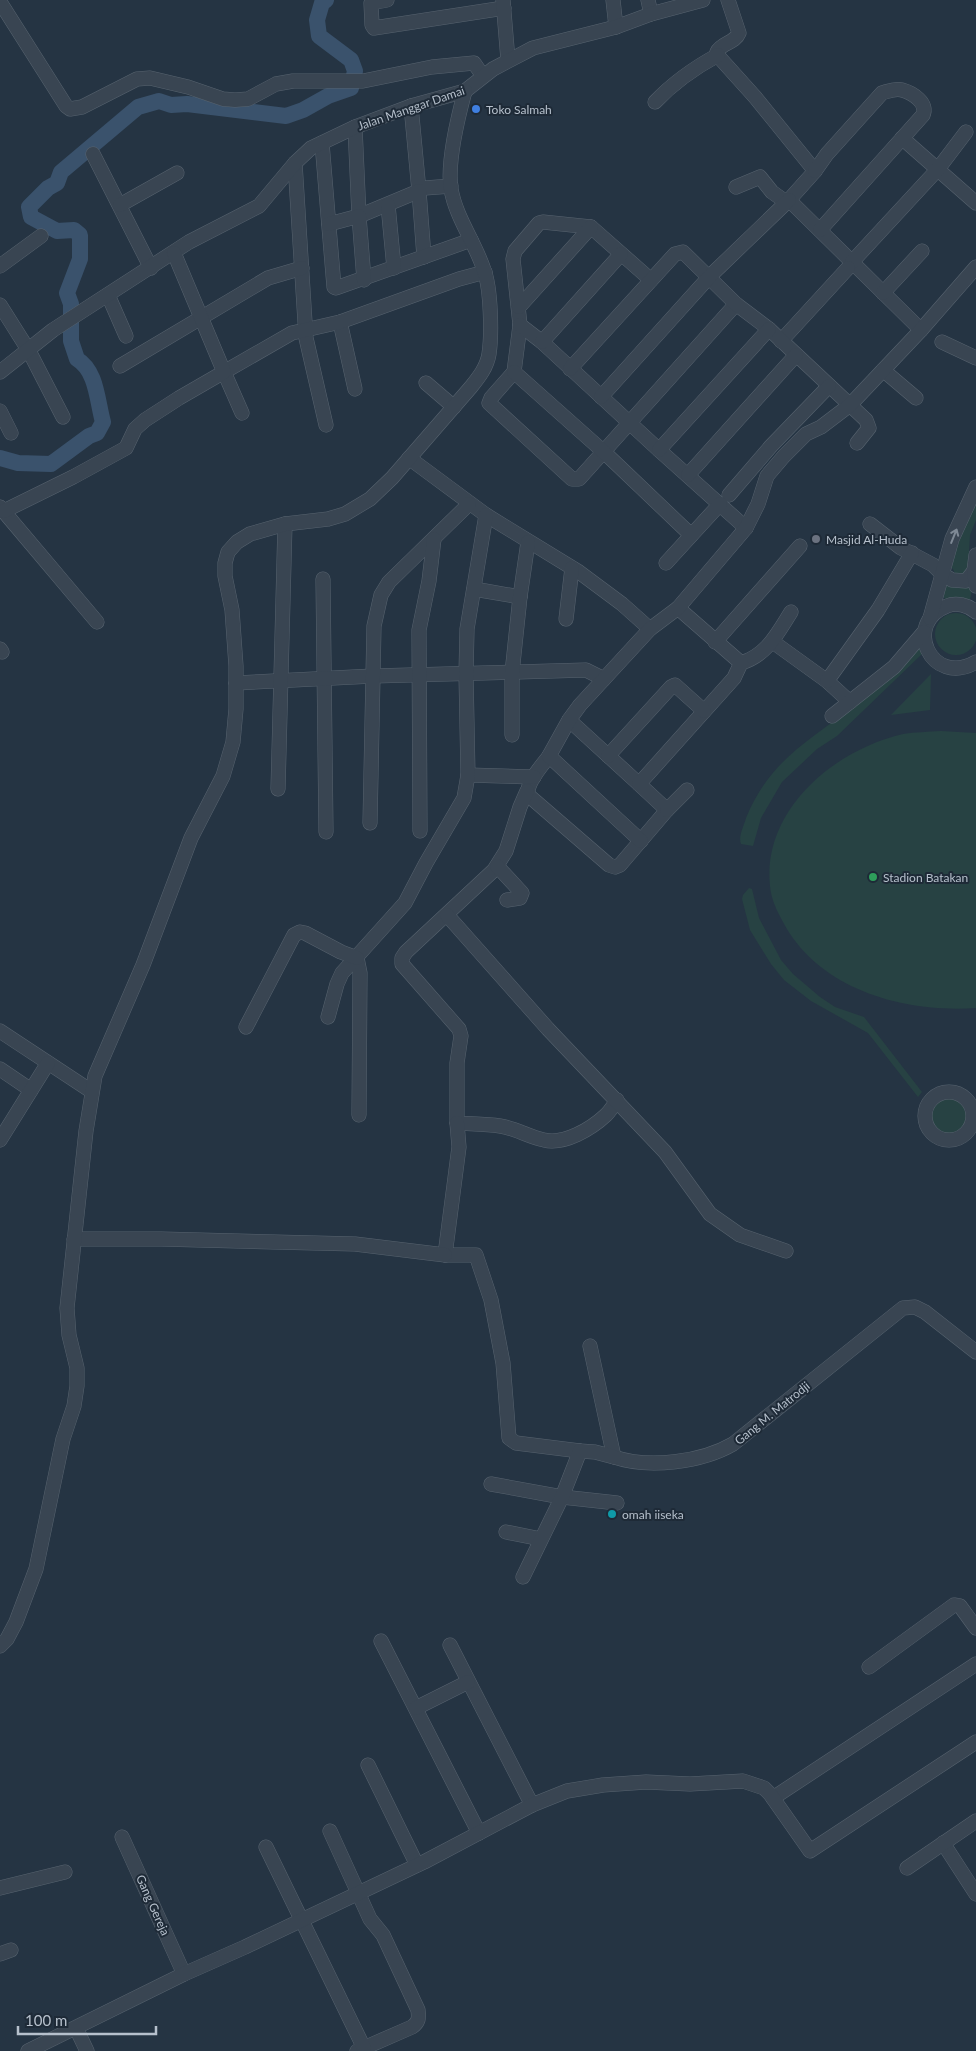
<svg xmlns="http://www.w3.org/2000/svg" width="976" height="2051" viewBox="0 0 976 2051" font-family="Lato,sans-serif">
  <style>
    .green { fill: #274243 }
    .lines { fill: none; stroke-linecap: round; stroke-linejoin: round }
    .river { stroke: #3a526c; stroke-width: 16 }
    .minor-casing { stroke: #57636f; stroke-width: 15 }
    .minor { stroke: #394552; stroke-width: 14 }
    .oneway { stroke: #7e8995 }
    .shop-dot { fill: #3f7fe0; stroke: #1e2a37; stroke-width: 2 }
    .worship-dot { fill: #6b7280; stroke: #1e2a37; stroke-width: 2 }
    .leisure-dot { fill: #2e9e5b; stroke: #1e2a37; stroke-width: 2 }
    .culture-dot { fill: #0f9aa8; stroke: #1e2a37; stroke-width: 2 }
    .labels { text-anchor: middle; dominant-baseline: central; stroke-width: 4; stroke-linejoin: round; paint-order: stroke }
    .street-label { font-size: 12px; fill: #b6c0cc; stroke: #1e2a37 }
    .poi-label { font-size: 12px; fill: #b6c0cc; stroke: #1e2a37; text-anchor: start }
  </style>
  <rect width="100%" height="100%" fill="#253443"/>
  <g class="green">
    <polygon points="976,495 976,520 970,535 968,568 966,572 960,574 955,573 950,564"/>
    <path d="M951 582C961 583 976 584 970 599L966 601 945 599 943 596 945 585Z"/>
    <circle cx="956" cy="634" r="21"/>
    <path d="M917 647 922 651V654L837 736 817 749 782 782 761 818 753 846 741 844C738 836 744 826 746 818 770 760 807 743 852 707 875 688 896 667 917 647Z"/>
    <polygon points="931,674 930,710 891,715"/>
    <path d="M941 731 976 733V1008C904 1013 819 990 783 922 777 911 771 899 770 886 762 810 834 750 903 734 915 732 928 732 941 731Z"/>
    <polygon points="749,888 752,889 759,918 781,960 793,974 820,997 835,1007 864,1017 922,1092 918,1097 868,1033 811,1001 784,980 771,964 750,930 742,899 743,895"/>
    <circle cx="950" cy="1117" r="21"/>
  </g>
  <g class="lines">
    <path class="river" d="M0 458 18 463 51 464 89 436 97 433 103 422C97 401 97 371 77 359L71 341V304L67 293 80 259V235L74 230 57 231 31 217 29 207 48 188 57 183 61 172 138 107 159 101 171 105 187 104 286 116 303 110 328 96 351 88 355 71 351 60 319 36 317 20 322 3 326 0"/>
    <defs>
      <g id="minor">
        <polyline points="387,0 371,3 372,25 374,28 504,8"/>
        <polyline points="503,0 508,60"/>
        <polyline points="613,0 616,27"/>
        <polyline points="648,0 651,14"/>
        <path d="M728 0 739 33C735 43 721 43 717 52L719 57 755 97 815 171 789 200 921 330"/>
        <polyline points="0,2 66,106 70,109 82,107 137,79 150,78 188,87 223,99 235,100 248,99 276,84 293,81 363,81 432,67 474,63 483,76"/>
        <path d="M655 102C674 82 694 68 718 55"/>
        <polyline points="411,106 419,191 425,188 451,186"/>
        <polyline points="355,127 359,216 419,191 424,257"/>
        <polyline points="902,138 976,203"/>
        <polyline points="322,143 334,287 336,288 471,240"/>
        <polyline points="93,154 151,268"/>
        <polyline points="295,163 306,338 326,425"/>
        <path d="M815 171 827 154 882 93C889 91 895 88 902 90 913 93 928 103 923 115L820 230"/>
        <polyline points="736,187 760,177 772,192 786,202"/>
        <polyline points="120,205 177,173"/>
        <polyline points="388,205 394,268"/>
        <polyline points="329,224 359,216 364,280"/>
        <polyline points="852,262 938,169 966,132"/>
        <polyline points="0,266 41,236"/>
        <polyline points="651,280 591,227 543,222 539,223 515,251 513,259 520,325 514,372 491,398 489,403 572,479 579,479 736,304"/>
        <polyline points="883,293 922,251"/>
        <polyline points="108,295 126,336"/>
        <polyline points="0,305 29,351 63,417"/>
        <polyline points="519,307 591,227"/>
        <polyline points="340,322 355,389"/>
        <polyline points="520,325 542,342 659,450 746,528"/>
        <polyline points="781,341 848,268"/>
        <polyline points="542,342 621,254"/>
        <polyline points="942,342 976,358"/>
        <polyline points="120,366 268,278 302,268"/>
        <polyline points="570,369 675,254 683,252 736,304 769,329 866,420 869,428 857,443"/>
        <polyline points="883,370 916,398"/>
        <polyline points="0,372 53,330 189,242 259,206 295,163 311,148 355,127 411,106 465,91 493,69 533,48 616,27 651,14 703,0"/>
        <polyline points="514,372 605,453 691,535"/>
        <polyline points="426,383 454,407"/>
        <polyline points="601,397 710,276 789,200"/>
        <polyline points="0,411 11,433"/>
        <polyline points="242,413 224,372 292,333 340,322 459,279 485,272"/>
        <polyline points="659,450 769,329"/>
        <polyline points="409,458 486,515 579,572 622,604 650,629"/>
        <polyline points="688,475 796,355"/>
        <polyline points="729,495 771,446 829,386"/>
        <polyline points="0,507 97,622"/>
        <polyline points="4,511 73,477 126,448 135,429 145,420 179,398 224,372 174,253"/>
        <polyline points="870,524 901,548 933,565 942,574 952,580 966,581 974,571"/>
        <polyline points="976,555 974,571 976,586"/>
        <polyline points="666,563 720,504"/>
        <polyline points="323,579 326,832"/>
        <polyline points="474,589 520,597"/>
        <path d="M976 612C968 605 956 602 947 606 902 623 931 688 976 662"/>
        <polyline points="930,618 952,539 976,487"/>
        <polyline points="566,619 572,568"/>
        <polyline points="715,642 800,546"/>
        <polyline points="773,642 827,681 850,702"/>
        <polyline points="0,649 2,652"/>
        <path d="M741 663C767 655 777 634 791 612"/>
        <polyline points="827,681 878,610 912,553"/>
        <polyline points="236,683 373,676 586,670 604,679"/>
        <polyline points="832,716 894,667 924,632"/>
        <polyline points="569,720 639,784"/>
        <polyline points="512,735 512,673 520,597 528,542"/>
        <path d="M549 756C542 766 526 782 528 795L609 865 615 867 620 865 667 810 639 784 734 678 741 663 678 608"/>
        <polyline points="608,756 671,687 675,685 704,711"/>
        <polyline points="468,775 534,777"/>
        <polyline points="278,789 285,524"/>
        <path d="M527 791 520 807 506 851 494 870 406 952 402 958V964L459 1029 461 1036 457 1063V1123C471 1124 486 1124 500 1126 515 1128 529 1137 544 1140 564 1145 591 1129 606 1115 610 1111 614 1105 617 1100"/>
        <polyline points="667,810 687,790"/>
        <polyline points="370,823 374,626 381,595 389,582 469,504"/>
        <polyline points="420,831 419,630 429,581 434,539"/>
        <polyline points="641,841 549,756 569,720 580,705 650,629 678,608 746,528 758,504 767,476 784,456 806,434 821,427 850,405 921,330 976,267"/>
        <polyline points="497,866 522,893 520,898 507,900"/>
        <polyline points="447,915 548,1029 665,1152 710,1214 740,1235 786,1251"/>
        <polyline points="357,958 360,973 359,1115"/>
        <polyline points="328,1017 337,984 342,973 405,903 426,863 464,798 468,775 466,674 467,629 486,515"/>
        <polyline points="246,1027 294,935 300,932 305,933 341,952 357,958"/>
        <polyline points="0,1031 91,1091"/>
        <polyline points="0,1069 31,1090"/>
        <circle cx="949" cy="1116" r="24"/>
        <polyline points="457,1123 459,1147 445,1255 476,1255 491,1300 503,1363 509,1438 516,1443 580,1451"/>
        <polyline points="0,1140 48,1063"/>
        <polyline points="74,1239 161,1239 355,1244 445,1255"/>
        <path d="M590 1346 614 1457C649 1469 702 1462 733 1444L903 1308 915 1307 925 1312 976 1352"/>
        <polyline points="491,1484 562,1497 617,1503"/>
        <polyline points="506,1532 541,1539"/>
        <polyline points="523,1577 562,1497 580,1451 595,1452 614,1457"/>
        <polyline points="381,1641 479,1833"/>
        <polyline points="450,1645 532,1805"/>
        <path d="M0 1646 7 1639 16 1622 36 1569 63 1439 74 1406 77 1386V1368L69 1335 67 1308 86 1131 95 1076 143 965 191 838 223 776 233 742 236 709V666L232 610 225 576V563L228 552 237 542 250 534 285 524 328 519 345 514 370 499 392 478 471 387C479 377 487 367 489 354 492 334 491 289 484 270 475 242 456 218 451 189 447 163 458 117 465 91"/>
        <polyline points="869,1667 954,1605 960,1606 976,1628"/>
        <polyline points="416,1708 468,1682"/>
        <polyline points="368,1765 417,1865"/>
        <polyline points="773,1798 976,1664"/>
        <path d="M330 1831 370 1919 383 1935 418 2010C419 2018 419 2022 412 2027L357 2051"/>
        <polyline points="122,1837 184,1974"/>
        <polyline points="943,1843 976,1894"/>
        <polyline points="266,1847 364,2048"/>
        <polyline points="907,1868 976,1821"/>
        <polyline points="0,1888 65,1872"/>
        <polyline points="0,1954 11,1950"/>
        <polyline points="76,2028 87,2051"/>
        <polyline points="28,2051 184,1974 245,1947 424,1862 532,1805 567,1791 603,1785 646,1782 690,1784 743,1781 764,1788 770,1794 810,1851 976,1742"/>
      </g>
    </defs>
    <use href="#minor" class="minor-casing"/>
    <use href="#minor" class="minor"/>
  </g>
  <defs><path id="oneway-shaft" d="M-6 0H5M1.5-3L5.5 0L1.5 3" fill="none" stroke-width="1.6" stroke-linecap="round" stroke-linejoin="round" transform="scale(1.25)"/></defs>
  <use class="oneway" href="#oneway-shaft" transform="translate(954 536) rotate(-68)"/>
  <circle class="shop-dot" cx="476" cy="109" r="5"/>
  <circle class="worship-dot" cx="816" cy="539" r="5"/>
  <circle class="leisure-dot" cx="873" cy="877" r="5"/>
  <circle class="culture-dot" cx="612" cy="1514" r="5"/>
  <g class="labels">
    <g class="street-label">
      <text transform="translate(411 108) rotate(-19)">Jalan Manggar Damai</text>
      <text transform="translate(772 1413) rotate(-39)">Gang M. Matrodji</text>
      <text transform="translate(153 1905) rotate(66)">Gang Gereja</text>
    </g>
    <g class="poi-label">
      <text x="486" y="109">Toko Salmah</text>
      <text x="826" y="539">Masjid Al-Huda</text>
      <text x="883" y="877">Stadion Batakan</text>
      <text x="622" y="1514">omah iiseka</text>
    </g>
  </g>
  <path d="M18 2026v8h138v-8" fill="none" stroke="#b6c0cc" stroke-width="2.5"/>
  <text x="25" y="2026" font-size="15" fill="#b6c0cc" stroke="#1e2a37" stroke-width="4" paint-order="stroke">100 m</text>
</svg>
